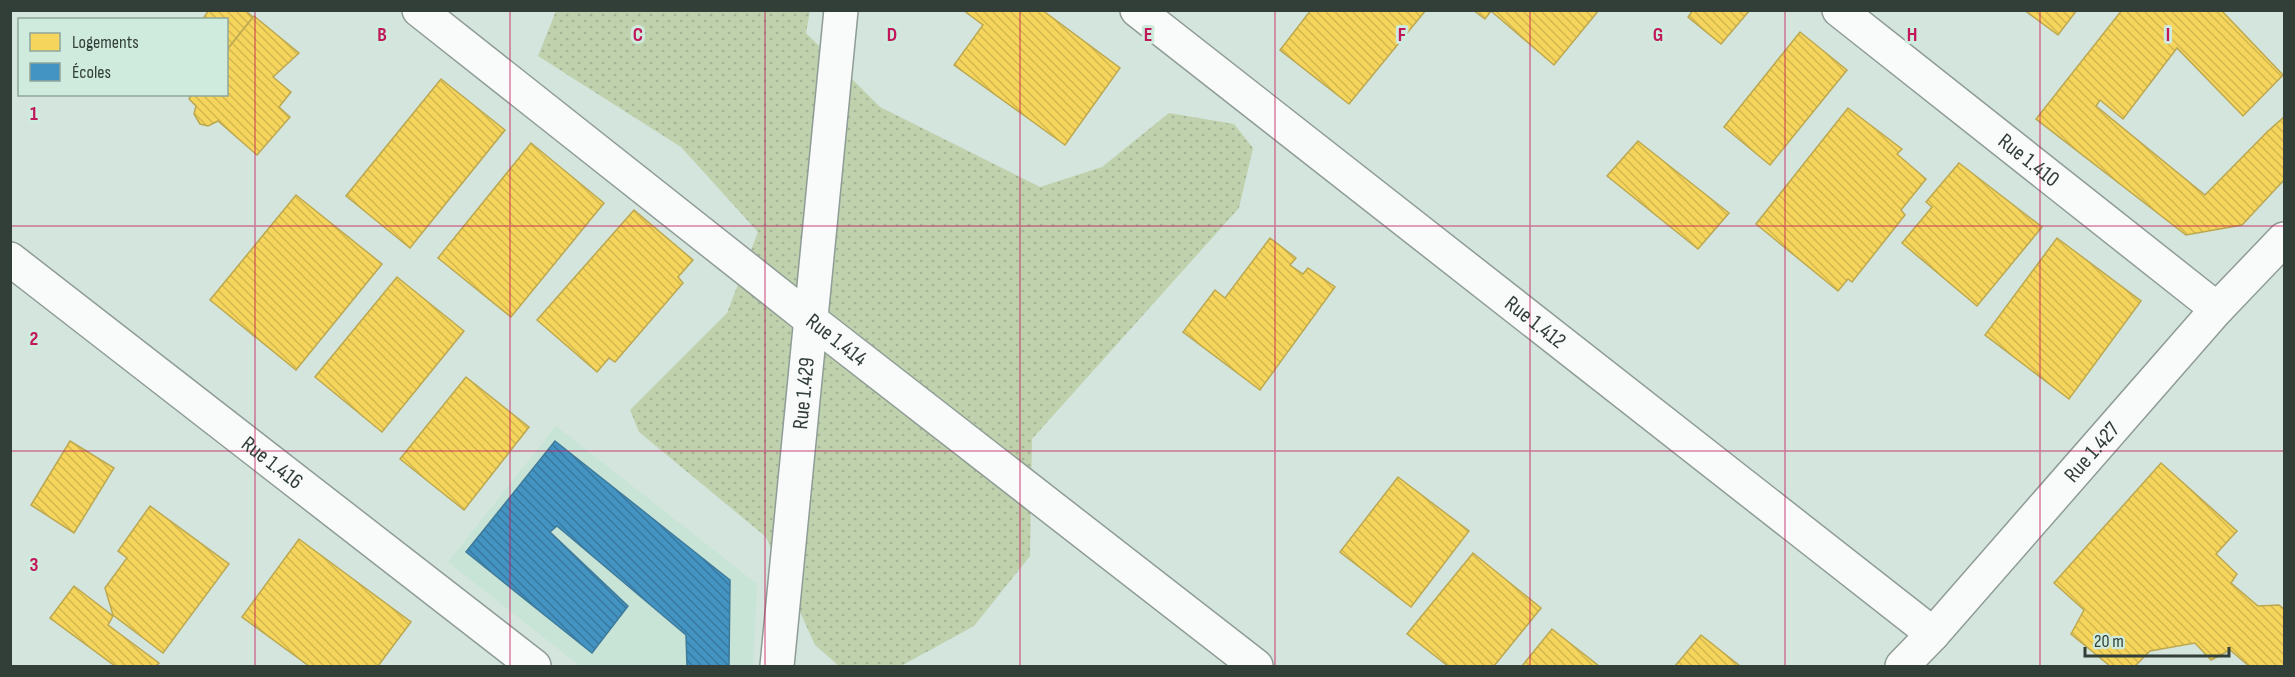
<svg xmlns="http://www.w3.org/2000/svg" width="2295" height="677" viewBox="0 0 2295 677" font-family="'Sofia Sans Condensed',sans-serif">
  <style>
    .built { fill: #c7e4d6 }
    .grass { fill: url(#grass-dots) }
    .homes { fill: url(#homes-back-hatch); stroke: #bba851; stroke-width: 1.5 }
    .schools { fill: url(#schools-back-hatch); stroke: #3e7a99; stroke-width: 1.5 }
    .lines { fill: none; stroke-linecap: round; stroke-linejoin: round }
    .minor-casing { stroke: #8f9c96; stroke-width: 36 }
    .minor { stroke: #f9fbfa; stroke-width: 33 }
    .grid { fill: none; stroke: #c2185b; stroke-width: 1.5; stroke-opacity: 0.55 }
    .labels { text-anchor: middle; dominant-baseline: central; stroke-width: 6; stroke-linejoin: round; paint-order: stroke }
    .street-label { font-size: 22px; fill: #323e38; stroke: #ceebdd }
    .grid-label { font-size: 20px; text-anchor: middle; font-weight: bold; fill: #c2185b; stroke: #ceebdd; stroke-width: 6; stroke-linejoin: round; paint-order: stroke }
  </style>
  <defs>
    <pattern id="grass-dots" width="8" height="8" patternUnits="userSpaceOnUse" patternTransform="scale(1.5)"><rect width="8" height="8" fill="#bfd1ad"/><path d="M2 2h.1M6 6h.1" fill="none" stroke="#a5b496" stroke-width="1.8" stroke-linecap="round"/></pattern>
    <pattern id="homes-back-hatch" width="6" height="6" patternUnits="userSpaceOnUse" patternTransform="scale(1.5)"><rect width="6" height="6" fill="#f6d55c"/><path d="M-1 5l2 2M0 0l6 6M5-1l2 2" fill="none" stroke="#d3b851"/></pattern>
    <pattern id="schools-back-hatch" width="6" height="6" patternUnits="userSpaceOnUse" patternTransform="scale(1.5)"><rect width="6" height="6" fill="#4393c3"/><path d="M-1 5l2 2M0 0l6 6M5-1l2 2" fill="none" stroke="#39799f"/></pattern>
  </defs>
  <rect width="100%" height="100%" fill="#d4e5dd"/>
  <polygon class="built" points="556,426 757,584 753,666 580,666 448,562"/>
  <polygon class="grass" points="556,11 810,11 806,33 880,107 1040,187 1102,167 1169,113 1234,124 1253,148 1239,208 1032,439 1030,556 974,626 901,666 839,666 815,645 766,537 639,432 630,410 727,313 758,232 681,147 538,56"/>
  <g class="homes">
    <polygon points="209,10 245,10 253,17 226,51 226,20 202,20"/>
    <polygon points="963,10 1042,10 1120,68 1065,145 954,65 983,25"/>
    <polygon points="1311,10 1426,10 1349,104 1280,50"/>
    <polygon points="1473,10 1599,10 1554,65 1491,11 1485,19"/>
    <polygon points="1693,10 1750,10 1721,44 1688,17"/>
    <polygon points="2024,10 2077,10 2058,35"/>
    <polygon points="2122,10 2221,10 2283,75 2243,116 2177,48 2123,119 2100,100 2096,106 2205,195 2267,132 2284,117 2284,180 2242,225 2186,235 2036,119"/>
    <polygon points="254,16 299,53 273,77 291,92 279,107 290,117 257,155 218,121 208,126 200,124 194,114 196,106 189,99 192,94 226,94 226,51"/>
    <polygon points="1800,32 1847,70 1770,165 1724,127"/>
    <polygon points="441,79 505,130 410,248 346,196"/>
    <polygon points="1848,108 1902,149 1897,154 1926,179 1901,210 1905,215 1852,282 1848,279 1838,291 1756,224"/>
    <polygon points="1638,141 1729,213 1698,249 1607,176"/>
    <polygon points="531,143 604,203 511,317 438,258"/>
    <polygon points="1959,163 2042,227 1977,306 1902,243 1932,207 1926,202"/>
    <polygon points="296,195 382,264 296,370 210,300"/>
    <polygon points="634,210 693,260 678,277 683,283 615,362 609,358 597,372 537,320"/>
    <polygon points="1270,238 1296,258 1290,265 1303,274 1308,268 1335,287 1260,390 1183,332 1215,290 1225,298"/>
    <polygon points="2057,238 2141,301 2069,399 1985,335"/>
    <polygon points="397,277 464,331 382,432 315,377"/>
    <polygon points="466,377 529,427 464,510 400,459"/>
    <polygon points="70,441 114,468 74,533 31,505"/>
    <polygon points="2161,463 2237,531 2216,554 2237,574 2231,583 2258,606 2279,605 2284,609 2284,666 2249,666 2230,650 2211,660 2195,643 2150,651 2135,666 2110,666 2071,634 2084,610 2054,583"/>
    <polygon points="1398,477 1469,531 1411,607 1340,552"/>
    <polygon points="150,506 229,564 163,653 113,615 105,588 127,558 118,551"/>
    <polygon points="299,539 411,622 378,666 309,666 242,617"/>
    <polygon points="1473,553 1541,608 1494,666 1448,666 1407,634"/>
    <polygon points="74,586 113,616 108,625 159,663 156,666 115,666 50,618"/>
    <polygon points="1552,629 1599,666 1522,666"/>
    <polygon points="1701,635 1740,666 1675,666"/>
  </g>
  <polygon class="schools" points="555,441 730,580 729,666 687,666 686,635 557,526 550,532 628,606 592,653 466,552"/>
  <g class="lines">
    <defs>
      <g id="minor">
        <path id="s1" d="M419 10 811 320 1256 666"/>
        <path id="s2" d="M1137 10 1933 634"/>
        <path id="s3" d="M1839 10 2217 309"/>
        <path id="s4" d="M10 259 534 666"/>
        <path id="s5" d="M777 666 841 10"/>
        <path id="s6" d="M1902 666 1933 634 2217 309 2284 239"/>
      </g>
    </defs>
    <use href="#minor" class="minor-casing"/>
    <use href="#minor" class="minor"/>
  </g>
  <path class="grid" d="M255 10V666M510 10V666M765 10V666M1020 10V666M1275 10V666M1530 10V666M1785 10V666M2040 10V666M10 226H2284M10 451H2284"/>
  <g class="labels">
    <g class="street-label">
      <text stroke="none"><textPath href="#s3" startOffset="242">Rue 1.410</textPath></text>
      <text stroke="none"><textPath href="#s2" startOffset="506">Rue 1.412</textPath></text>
      <text stroke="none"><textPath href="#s1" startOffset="532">Rue 1.414</textPath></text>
      <text stroke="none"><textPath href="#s5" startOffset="274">Rue 1.429</textPath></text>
      <text stroke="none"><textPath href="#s6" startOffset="286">Rue 1.427</textPath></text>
      <text stroke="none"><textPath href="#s4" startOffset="332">Rue 1.416</textPath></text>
    </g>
  </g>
  <g class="grid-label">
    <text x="382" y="41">B</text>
    <text x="638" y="41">C</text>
    <text x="892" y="41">D</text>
    <text x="1148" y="41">E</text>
    <text x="1402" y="41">F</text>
    <text x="1658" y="41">G</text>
    <text x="1912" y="41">H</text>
    <text x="2168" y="41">I</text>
    <text x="34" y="120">1</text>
    <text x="34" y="345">2</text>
    <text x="34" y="571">3</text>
  </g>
  <rect width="2295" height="677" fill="none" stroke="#323e38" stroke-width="24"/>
  <rect x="18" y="18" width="210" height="78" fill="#ceebdd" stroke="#90a69b" stroke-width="1.5"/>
  <rect x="30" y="33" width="30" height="18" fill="#f6d55c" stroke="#90a69b" stroke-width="1.5"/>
  <text x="72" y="48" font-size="18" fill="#323e38">Logements</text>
  <rect x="30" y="63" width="30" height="18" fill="#4393c3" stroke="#90a69b" stroke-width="1.5"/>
  <text x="72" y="78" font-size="18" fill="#323e38">Écoles</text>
  <path d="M2085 647v9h144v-9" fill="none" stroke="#323e38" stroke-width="3"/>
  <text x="2094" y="647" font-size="18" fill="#323e38" stroke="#ceebdd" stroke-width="4.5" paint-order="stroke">20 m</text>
</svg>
